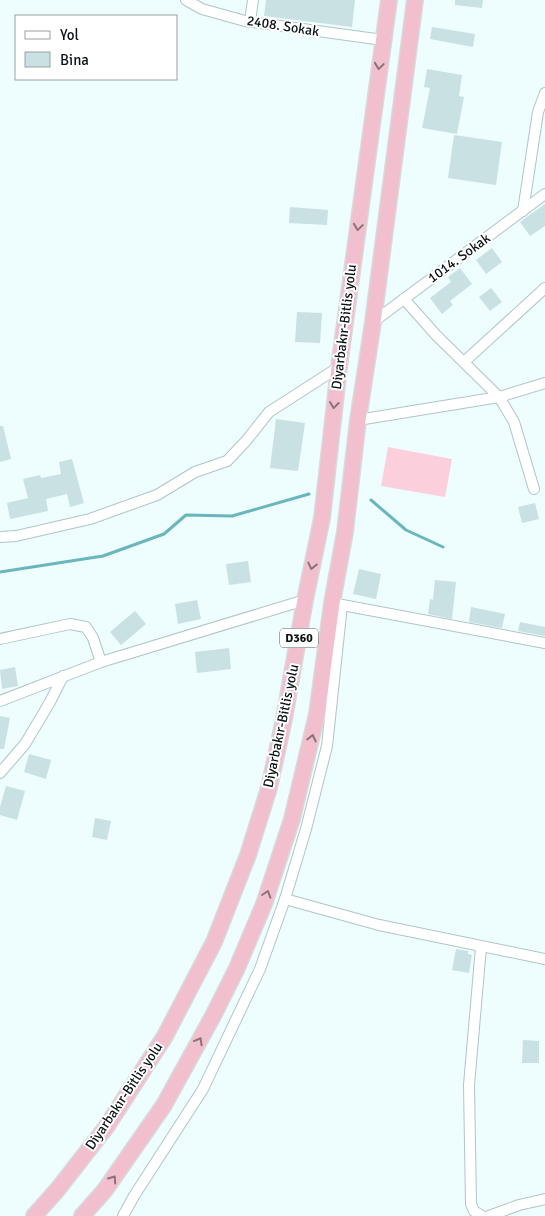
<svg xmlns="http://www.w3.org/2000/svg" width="545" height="1216" viewBox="0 0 545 1216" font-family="Signika,sans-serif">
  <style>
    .green { fill: #fbd0dc }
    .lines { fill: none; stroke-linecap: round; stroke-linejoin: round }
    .stream { stroke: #6ab6bd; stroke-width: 3 }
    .building { fill: #c9e1e3 }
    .minor-casing { stroke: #aec6c7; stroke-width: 12 }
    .highway-casing { stroke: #d8d9d9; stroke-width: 18 }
    .minor { stroke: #fff; stroke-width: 10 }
    .highway { stroke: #f2bfce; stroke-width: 15 }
    .oneway { stroke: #8a727a }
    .labels { text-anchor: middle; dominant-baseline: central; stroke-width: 4; stroke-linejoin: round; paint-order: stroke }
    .shield { fill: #fff; stroke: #545a5a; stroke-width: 1 }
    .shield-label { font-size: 12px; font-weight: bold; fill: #0b1314 }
    .street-label { font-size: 14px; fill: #0b1314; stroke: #fff }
  </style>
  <rect width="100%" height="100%" fill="#eefdfe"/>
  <polygon class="green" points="388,447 452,459 445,497 381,486"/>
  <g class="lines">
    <g class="stream">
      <polyline points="371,500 406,530 443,547"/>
      <polyline points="0,572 103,556 164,534 186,515 232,516 309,494"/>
    </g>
  </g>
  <g class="building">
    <polygon points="266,0 355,0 352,27 264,16"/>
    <polygon points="455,0 483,0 482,8 455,5"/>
    <polygon points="432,27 475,34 473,47 430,39"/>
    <polygon points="427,69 462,75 459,96 464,97 457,134 422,128 430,88 424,87"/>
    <polygon points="454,135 502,142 496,185 448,178"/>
    <polygon points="545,204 545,226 530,236 520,222"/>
    <polygon points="290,207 328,210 327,225 289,223"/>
    <polygon points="492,248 502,262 486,274 476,260"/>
    <polygon points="460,268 472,284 450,301 453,305 442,314 430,298 451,282 448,277"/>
    <polygon points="491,288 502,302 490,311 479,297"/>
    <polygon points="297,312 322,313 320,343 295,342"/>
    <polygon points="276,419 305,423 298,471 270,468"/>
    <polygon points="0,426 3,426 11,459 0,462"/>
    <polygon points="72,459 84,503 70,507 67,494 46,499 48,511 10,519 7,503 28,498 23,479 40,475 41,478 61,474 59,462"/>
    <polygon points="535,503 539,519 522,523 518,507"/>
    <polygon points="248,561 251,582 229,585 226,564"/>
    <polygon points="359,569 381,574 376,599 353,594"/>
    <polygon points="435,580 456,582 452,619 428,614 430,599 433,600"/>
    <polygon points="197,600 201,619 178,624 175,604"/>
    <polygon points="471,607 505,614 502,628 469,622"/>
    <polygon points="135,611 146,624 121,645 110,632"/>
    <polygon points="520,622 545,627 545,636 518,631"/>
    <polygon points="229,648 231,669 197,673 195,652"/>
    <polygon points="15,667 18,686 2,689 0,670"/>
    <polygon points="0,716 10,718 4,749 0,749"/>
    <polygon points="29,754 51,760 46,779 24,772"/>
    <polygon points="6,786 25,791 17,820 0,815 0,807"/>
    <polygon points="95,818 111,821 107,840 92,837"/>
    <polygon points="456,949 468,951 468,954 472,955 469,973 452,970"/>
    <polygon points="523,1040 539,1041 539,1063 522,1063"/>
  </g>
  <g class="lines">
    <defs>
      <g id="minor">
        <polyline points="186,0 202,9 245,21 383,40"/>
        <polyline points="250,21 253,0"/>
        <polyline points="523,211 538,112 545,93"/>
        <polyline points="404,299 436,335 499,397 514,422 534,489"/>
        <polyline points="373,322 545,194"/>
        <polyline points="464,362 545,288"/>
        <polyline points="358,420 499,397 545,383"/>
        <polyline points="0,537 16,536 90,519 157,495 195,472 227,461 246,441 269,412 339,367"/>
        <polyline points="337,604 545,643"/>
        <polyline points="0,639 70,624 86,627 93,638 101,662"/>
        <polyline points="0,701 101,662 305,600"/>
        <polyline points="0,773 25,744 50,702 63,676"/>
        <polyline points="285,899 379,925 545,959"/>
        <polyline points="481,947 469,1085 471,1204 474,1211 482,1216"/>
        <polyline points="123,1216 134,1196 203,1089 260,969 285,899 306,829 327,746 342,605"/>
        <polyline points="489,1216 519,1205 545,1199"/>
      </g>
      <g id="highway">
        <polyline points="34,1216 58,1189 107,1126 165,1036 214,942 248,855 269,788 284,719 305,600 322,518 339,367 389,0"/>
        <polyline points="82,1216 105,1190 164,1105 213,1016 237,968 264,904 292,819 317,714 332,603 345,532 358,420 373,322 415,0"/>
      </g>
    </defs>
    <use href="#minor" class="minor-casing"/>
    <use href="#highway" class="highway-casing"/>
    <use href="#minor" class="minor"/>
    <use href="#highway" class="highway"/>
  </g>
  <defs><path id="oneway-chevron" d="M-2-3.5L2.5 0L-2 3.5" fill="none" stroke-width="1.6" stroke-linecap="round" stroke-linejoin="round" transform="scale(1.25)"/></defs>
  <g class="oneway">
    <use href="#oneway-chevron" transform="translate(379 66) rotate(98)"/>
    <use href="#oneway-chevron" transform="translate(358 227) rotate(98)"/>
    <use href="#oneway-chevron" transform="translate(334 405) rotate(97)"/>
    <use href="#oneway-chevron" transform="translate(312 566) rotate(102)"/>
    <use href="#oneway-chevron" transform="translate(312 738) rotate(-77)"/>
    <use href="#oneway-chevron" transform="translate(267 894) rotate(-72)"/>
    <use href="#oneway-chevron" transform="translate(199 1041) rotate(-61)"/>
    <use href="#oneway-chevron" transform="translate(113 1179) rotate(-55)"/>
  </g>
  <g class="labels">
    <rect class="shield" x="280" y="628.5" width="38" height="19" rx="4"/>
    <g class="shield-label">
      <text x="299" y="638">D360</text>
    </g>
    <g class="street-label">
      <text transform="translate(283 26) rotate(9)">2408. Sokak</text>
      <text transform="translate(459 258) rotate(-36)">1014. Sokak</text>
      <text transform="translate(344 327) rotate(-83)">Diyarbakır-Bitlis yolu</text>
      <text transform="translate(281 726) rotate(-78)">Diyarbakır-Bitlis yolu</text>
      <text transform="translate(124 1096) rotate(-56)">Diyarbakır-Bitlis yolu</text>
    </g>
  </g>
  <rect x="15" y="15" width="162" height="65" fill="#ffffff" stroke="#9da1a1"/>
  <rect x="25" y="31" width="25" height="8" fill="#ffffff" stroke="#9da1a1"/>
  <text x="60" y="40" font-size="15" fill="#0b1314">Yol</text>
  <rect x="25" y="52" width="25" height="15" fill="#c9e1e3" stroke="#9da1a1"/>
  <text x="60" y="65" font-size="15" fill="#0b1314">Bina</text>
</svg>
